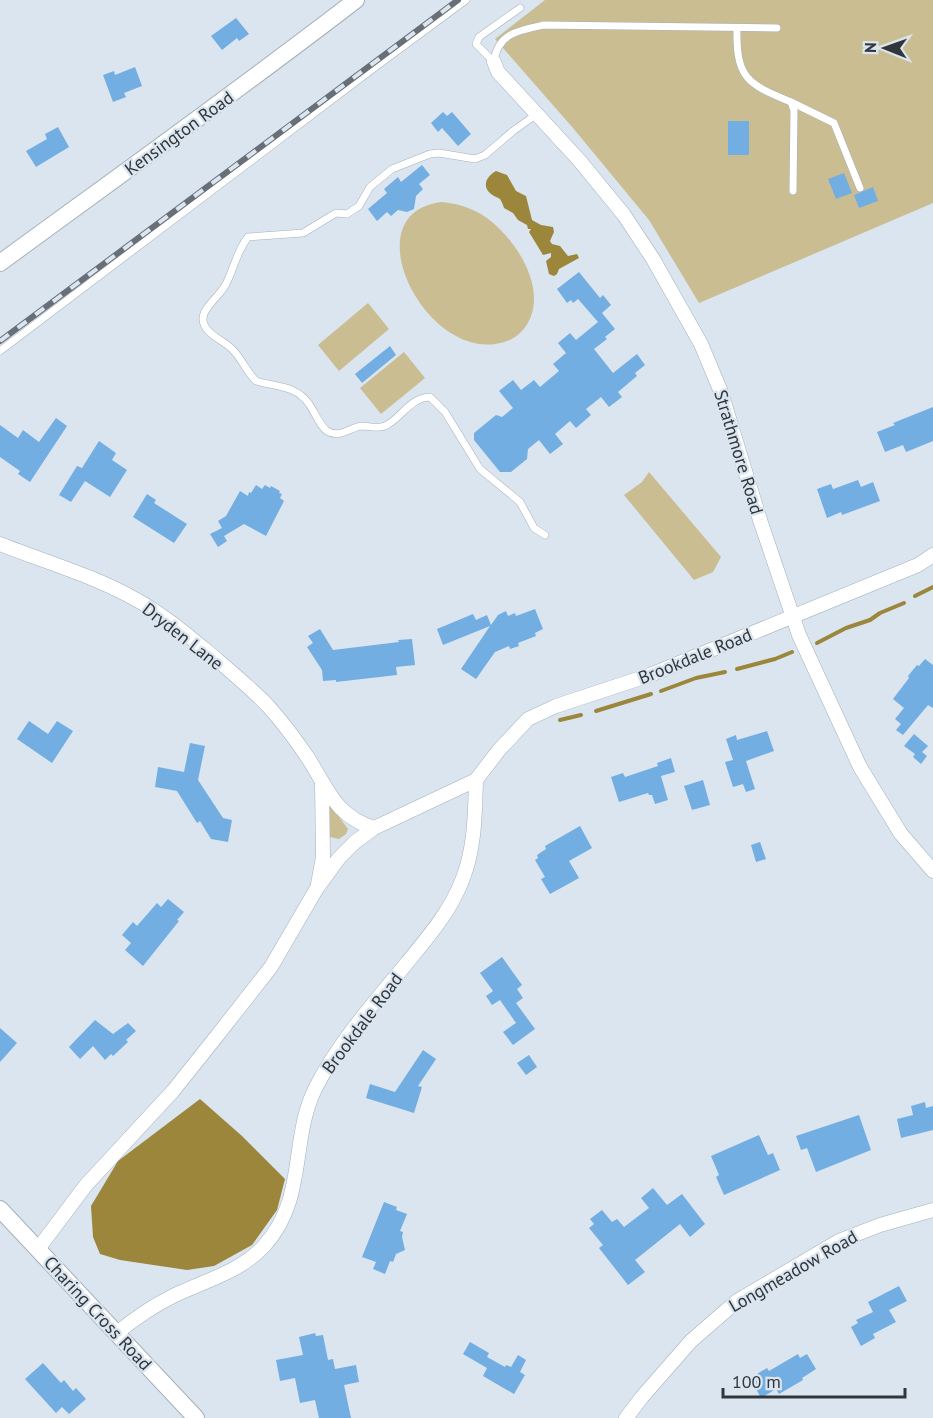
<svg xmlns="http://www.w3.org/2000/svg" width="933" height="1418" viewBox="0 0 933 1418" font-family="'PT Sans',sans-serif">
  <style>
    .green { fill: #cabd92 }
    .water { fill: #9b863b }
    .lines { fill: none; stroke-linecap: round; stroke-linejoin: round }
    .stream { stroke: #9b863b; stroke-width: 4 }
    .building { fill: #73aee2 }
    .service-casing { stroke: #a5b0ba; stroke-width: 8 }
    .minor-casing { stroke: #a5b0ba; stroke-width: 15 }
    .tertiary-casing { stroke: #a5b0ba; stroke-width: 18 }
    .service { stroke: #fff; stroke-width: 7 }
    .minor { stroke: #fff; stroke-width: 14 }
    .tertiary { stroke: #fff; stroke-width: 16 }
    .rail-casing { stroke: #686f76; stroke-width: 6 }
    .rail { stroke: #dae5f0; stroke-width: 4; stroke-dasharray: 11; stroke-linecap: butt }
    .labels { text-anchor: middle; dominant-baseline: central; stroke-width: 4.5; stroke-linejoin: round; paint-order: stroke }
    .street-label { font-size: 18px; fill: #31363a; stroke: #dae5f0 }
  </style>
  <rect width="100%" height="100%" fill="#dae5f0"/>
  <g class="green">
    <polygon points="545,0 933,0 933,203 699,303 649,220 573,128 495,39"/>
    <path d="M442 202C461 204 478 210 492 222 520 245 551 296 523 330 516 338 506 343 495 344 421 354 353 212 442 202Z"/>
    <polygon points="368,303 389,329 339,371 318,345"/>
    <polygon points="404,352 425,378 381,414 360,388"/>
    <polygon points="649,472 721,557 713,572 694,580 624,495 642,482"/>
    <polygon points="328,806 331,806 348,829 346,834 339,839 330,837"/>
  </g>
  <g class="water">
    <path d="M496 171 507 175 516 191 526 196 532 220 541 225 553 227 554 232 550 241 552 244 560 246 568 256 577 254 579 258 559 269 557 274 554 276 549 274 546 261 551 257V253L543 255 529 232 531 229H528L527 225 518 220 513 213 504 208C503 205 502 202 500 199 497 197 493 196 491 194 481 186 487 176 496 171Z"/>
    <polygon points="200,1099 242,1136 285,1179 277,1210 252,1245 214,1266 187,1270 120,1260 100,1254 93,1237 91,1206 118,1161"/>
  </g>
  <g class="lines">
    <g class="stream">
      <polyline points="915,596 933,587"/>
      <polyline points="817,643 846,628 870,620 880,613 904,603"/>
      <polyline points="737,669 775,659 792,652"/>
      <polyline points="661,691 696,678 725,672"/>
      <polyline points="596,711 651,694"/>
      <polyline points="560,720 581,715"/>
    </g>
  </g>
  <g class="building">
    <polygon points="236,18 249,34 239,41 237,38 222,50 211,36"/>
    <polygon points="135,67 142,86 124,93 126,97 113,102 103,75 114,71 115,75"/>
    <polygon points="443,112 447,116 452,112 471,134 458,146 442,128 438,132 431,123"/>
    <rect x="728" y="121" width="21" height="34"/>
    <polygon points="58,127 69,147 36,167 26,151 47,139 45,134"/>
    <polygon points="422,165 430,175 419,184 423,189 416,196 414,209 407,212 398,210 391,216 387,212 377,221 368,209 387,193 384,189 398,177 401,182"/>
    <polygon points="844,173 852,193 836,199 828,179"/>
    <polygon points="873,187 878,201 859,208 854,195"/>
    <polygon points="579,272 600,298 603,295 611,305 602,313 615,329 605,337 607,339 594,349 613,373 637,354 645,365 635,373 637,376 618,392 622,397 609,407 601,397 586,409 591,415 576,428 570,421 555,434 563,444 550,454 539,440 528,449 527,459 511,472 500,472 474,440 474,433 496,415 502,417 513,408 499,391 513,380 521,390 534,380 540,387 559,371 553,364 566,353 558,343 570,333 576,340 598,322 578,299 573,303 571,300 567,303 557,289"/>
    <polygon points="390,346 396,355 362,383 355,374"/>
    <polygon points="933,407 933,441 906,452 903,445 885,452 877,432 895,425 893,423"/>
    <polygon points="56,418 67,426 30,482 18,474 20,471 0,457 0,425 18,438 23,430 39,442"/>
    <polygon points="99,441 116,453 112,460 127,470 110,497 85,481 71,502 59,495 77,466 82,468"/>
    <polygon points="858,480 861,487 873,482 880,501 842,515 841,512 827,518 817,489 831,484 833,489"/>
    <polygon points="256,485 262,489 265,485 270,488 271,486 280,491 279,493 282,494 280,498 284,501 266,536 244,524 224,536 227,541 218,547 210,534 222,528 218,521 226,516 240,491 248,496 249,492 251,493"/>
    <polygon points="147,494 156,500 154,503 187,524 174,543 133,517"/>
    <polygon points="535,609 543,629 535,633 536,636 518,643 519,646 510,649 509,646 495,652 476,679 461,669 490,626 443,645 437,629 473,614 476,620 487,615 491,625 498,615 506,611 508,616 515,613 516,616"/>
    <polygon points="320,629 333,650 399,642 398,640 412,639 415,665 396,667 397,675 336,682 336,680 323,681 322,670 307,647 313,643 308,636"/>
    <polygon points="925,659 933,665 933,708 928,705 903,735 896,730 901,724 895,719 904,708 893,699 909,678 908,676 917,665 919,666"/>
    <polygon points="29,721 48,734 57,721 73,731 52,763 17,739"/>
    <polygon points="767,731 774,751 746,761 755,789 746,792 743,784 733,787 725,762 733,760 726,739 736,735 737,740"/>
    <polygon points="914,734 928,746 922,752 927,756 921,764 913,757 915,754 904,746"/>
    <polygon points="190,743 205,746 198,780 223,818 232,820 228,842 211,839 200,821 197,823 177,791 155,787 158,767 184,772"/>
    <polygon points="671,758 675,772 661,776 668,800 655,804 652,795 649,795 648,793 619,802 611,777 623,773 625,777 658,766 657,763"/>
    <polygon points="703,780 710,805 692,810 684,786"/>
    <polygon points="580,826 592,848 569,861 579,878 550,894 541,879 545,877 535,860 538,858 537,855 546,849 545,846"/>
    <polygon points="760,842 766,859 756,862 751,845"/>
    <polygon points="168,899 184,912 177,920 179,921 143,966 125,950 131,943 122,935 133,922 137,926 157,903 161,907"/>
    <polygon points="502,957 522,985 517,989 523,998 516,1003 535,1029 513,1045 503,1032 516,1023 500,1000 492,1005 486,996 493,991 480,973"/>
    <polygon points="95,1020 113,1034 128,1023 136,1031 126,1040 128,1042 113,1056 111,1054 105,1060 93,1046 80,1059 69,1047"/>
    <polygon points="0,1028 17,1043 0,1062"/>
    <polygon points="423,1050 436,1059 418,1086 422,1087 414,1113 366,1098 370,1084 395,1092"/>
    <polygon points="529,1055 537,1067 526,1075 517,1063"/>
    <polygon points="925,1102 926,1108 933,1106 933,1130 901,1138 897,1119 913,1115 911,1106"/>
    <polygon points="859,1115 871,1150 816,1172 807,1148 801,1150 796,1136"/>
    <polygon points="759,1135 768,1155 773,1153 780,1170 724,1195 716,1177 719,1175 711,1156"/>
    <polygon points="653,1188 667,1205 682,1194 705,1224 690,1237 680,1224 635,1260 645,1272 628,1285 599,1248 603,1245 589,1228 594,1224 590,1219 602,1210 612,1222 617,1219 624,1227 649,1208 641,1198"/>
    <polygon points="384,1202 397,1207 396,1210 407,1214 400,1231 403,1232 402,1237 405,1250 396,1254 393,1262 390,1261 385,1274 373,1269 376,1262 362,1257"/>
    <polygon points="899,1286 907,1301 889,1310 896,1322 873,1334 875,1338 861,1346 851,1327 858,1323 856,1320 873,1312 868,1302"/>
    <polygon points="315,1333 316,1336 323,1335 328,1360 333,1359 335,1369 356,1365 359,1382 344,1385 351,1418 319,1418 315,1400 300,1403 295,1378 280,1381 276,1360 303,1355 299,1337"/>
    <polygon points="470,1342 489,1353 487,1357 505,1367 506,1365 511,1367 518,1355 526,1360 520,1372 525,1375 514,1394 483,1376 487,1368 463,1354"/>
    <polygon points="798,1354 800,1358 807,1354 816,1369 802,1378 803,1380 779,1394 776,1389 761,1398 750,1378 767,1368 769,1371"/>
    <polygon points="43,1363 61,1383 64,1380 73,1391 76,1388 86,1399 69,1414 62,1407 56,1413 25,1379"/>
  </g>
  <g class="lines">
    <defs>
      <g id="service">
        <path d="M737 28C736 78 747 84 791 102L794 111 793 191"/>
        <path d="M494 62C497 33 520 30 544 25L777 28"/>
        <polyline points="494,62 476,44 479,37 520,8"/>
        <polyline points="791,102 834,123 860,188"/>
        <path d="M537 114 513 131 485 155 475 159 439 153 430 154 392 169 370 187 359 206 347 214 336 213 303 233 248 237C237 251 234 268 226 284 221 295 204 306 203 318 202 332 222 340 231 348 241 357 246 371 256 381 276 387 296 385 309 404 315 412 319 425 327 431 340 439 350 427 362 426 369 426 377 429 385 426 402 418 409 398 430 397L445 412 480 469 520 502 534 528 545 535"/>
        <polyline points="0,351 370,71 466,0"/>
      </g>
      <g id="minor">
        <polyline points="494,62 498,72 579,160 624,215 653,259 701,344 721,392 760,520 799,635 860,767 901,834 933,871"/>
        <path d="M0 544C45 562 92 575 135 599 161 613 185 633 208 652 229 670 251 688 269 707 283 723 296 740 308 758 328 789 335 816 374 828"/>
        <polyline points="318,884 323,857 322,785"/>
        <polyline points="38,1249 86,1185 173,1091 220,1032 271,967 317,888 339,858 355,842 374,828 476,780 499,750 528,719 556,706 650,675 918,565 933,555"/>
        <path d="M117 1333C134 1319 153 1306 173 1296 204 1281 240 1272 264 1246 307 1199 290 1140 315 1089 338 1043 374 1003 406 964 428 937 451 911 463 878 475 847 475 813 476 780"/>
        <polyline points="626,1418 642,1397 691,1341 737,1301 839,1241 880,1225 933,1210"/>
      </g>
      <g id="tertiary">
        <path d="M0 263C119 176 239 90 356 0"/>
        <polyline points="0,1209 196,1418"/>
      </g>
    </defs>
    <use href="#service" class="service-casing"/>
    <use href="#minor" class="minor-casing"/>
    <use href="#tertiary" class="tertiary-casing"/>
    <use href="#service" class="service"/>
    <use href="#minor" class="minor"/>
    <use href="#tertiary" class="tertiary"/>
    <defs>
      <polyline id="rail" points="0,341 458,0"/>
    </defs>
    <use href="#rail" class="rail-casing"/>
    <use href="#rail" class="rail"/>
  </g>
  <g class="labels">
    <g class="street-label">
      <text transform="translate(179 133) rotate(-36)">Kensington Road</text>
      <text transform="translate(739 452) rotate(73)">Strathmore Road</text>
      <text transform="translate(183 636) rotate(38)">Dryden Lane</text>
      <text transform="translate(695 656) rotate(-22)">Brookdale Road</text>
      <text transform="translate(362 1023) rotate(-53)">Brookdale Road</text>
      <text transform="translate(793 1271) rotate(-30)">Longmeadow Road</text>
      <text transform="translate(98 1313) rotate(47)">Charing Cross Road</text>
    </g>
  </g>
  <g transform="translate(885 48) rotate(271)" stroke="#dae5f0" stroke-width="4.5" paint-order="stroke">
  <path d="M0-4.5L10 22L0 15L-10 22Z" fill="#31363a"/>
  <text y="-9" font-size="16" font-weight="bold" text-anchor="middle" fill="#31363a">N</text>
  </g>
  <path d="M723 1388v9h182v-9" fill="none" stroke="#31363a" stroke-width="3"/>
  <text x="732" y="1388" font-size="18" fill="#31363a" stroke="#dae5f0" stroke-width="4.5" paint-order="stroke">100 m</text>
</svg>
